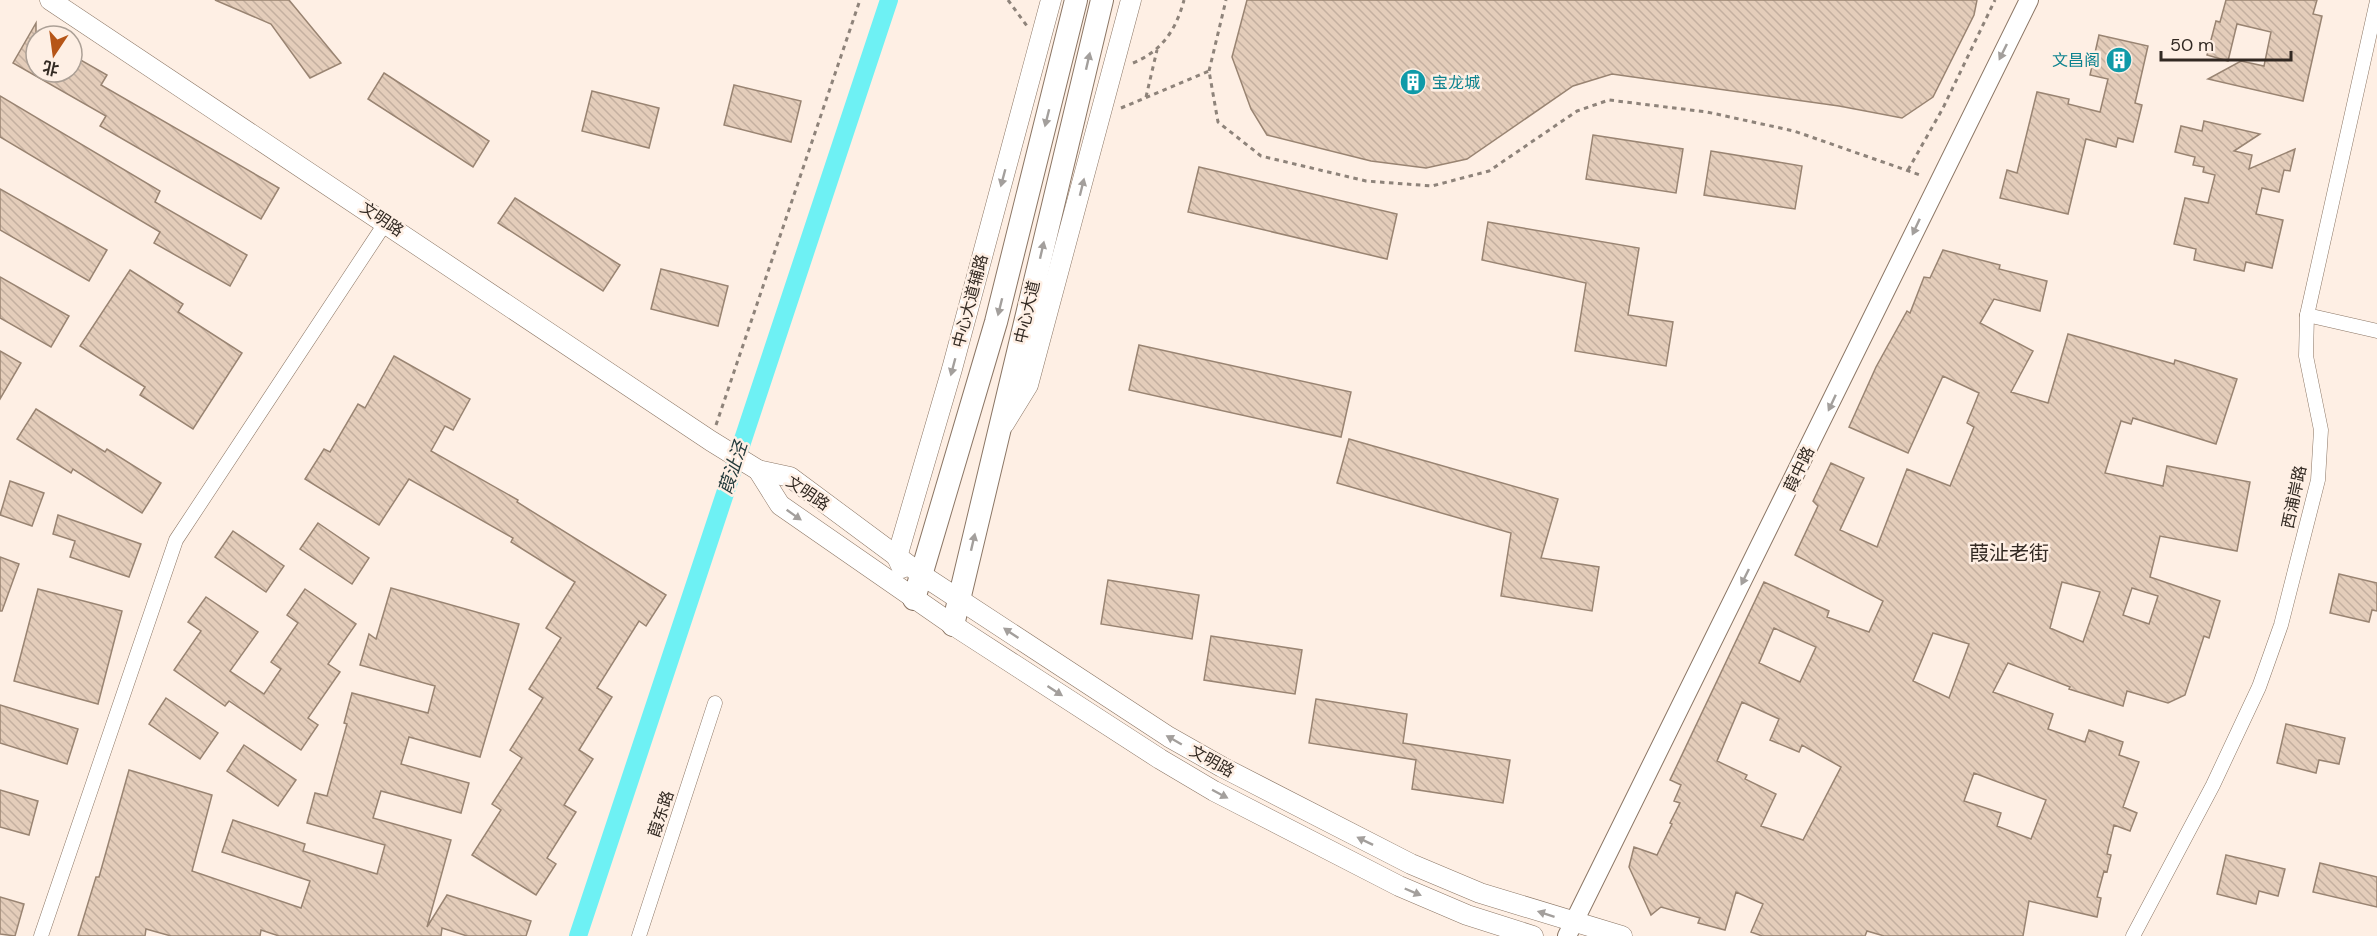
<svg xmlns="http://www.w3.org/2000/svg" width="2377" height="936" viewBox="0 0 2377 936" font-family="'DM Sans','Noto Sans SC',sans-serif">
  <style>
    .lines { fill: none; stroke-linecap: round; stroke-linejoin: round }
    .canal { stroke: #6ef1f4; stroke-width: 18 }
    .building { fill: url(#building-back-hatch); stroke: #998472; stroke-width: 1.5; fill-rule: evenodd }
    .minor-casing { stroke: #8b7665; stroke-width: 15 }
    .tertiary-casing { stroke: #8b7665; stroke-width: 20 }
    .secondary-casing { stroke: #8b7665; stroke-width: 21 }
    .primary-casing { stroke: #8b7665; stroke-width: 24 }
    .path { stroke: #8e837a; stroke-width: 3; stroke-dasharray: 4.5 4.5; stroke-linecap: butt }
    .minor { stroke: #fff; stroke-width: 14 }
    .tertiary { stroke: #fff; stroke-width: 18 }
    .secondary { stroke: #fff; stroke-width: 20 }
    .primary { stroke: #fff; stroke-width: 22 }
    .oneway { fill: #a39f9c }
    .labels { text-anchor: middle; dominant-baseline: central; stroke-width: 5; stroke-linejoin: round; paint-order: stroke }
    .culture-label { font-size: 16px; fill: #0d838f; stroke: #feefe4; text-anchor: end }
    .street-label { font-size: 16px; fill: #322922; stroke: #feefe4 }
    .water-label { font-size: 18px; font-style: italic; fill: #233a3b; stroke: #feefe4 }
    .quarter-label { font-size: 20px; fill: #322922; stroke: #feefe4 }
  </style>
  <defs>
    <pattern id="building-back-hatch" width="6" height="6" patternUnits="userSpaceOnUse" patternTransform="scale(1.5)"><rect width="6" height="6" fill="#e4cdba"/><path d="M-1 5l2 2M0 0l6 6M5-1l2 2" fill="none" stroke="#c4b0a0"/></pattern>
  </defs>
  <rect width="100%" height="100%" fill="#feefe4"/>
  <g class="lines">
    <polyline class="canal" points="578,936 889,0"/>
  </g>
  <g class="building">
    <polygon points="215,0 289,0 341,63 310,78 271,24"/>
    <polygon points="1247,0 1977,0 1974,15 1933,97 1902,118 1839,106 1612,74 1573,86 1467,159 1426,168 1371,161 1267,135 1251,109 1232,57"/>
    <polygon points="2226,0 2317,0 2313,14 2322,16 2303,101 2208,79 2241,61 2264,66 2271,32 2237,24 2228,61 2207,55 2216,21 2220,22"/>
    <polygon points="36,23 36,72 72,72 72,55 107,75 101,85 279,188 261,219 100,126 106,116 13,63"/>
    <polygon points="2099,35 2148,46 2135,103 2142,105 2133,142 2118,138 2116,147 2086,139 2068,214 2000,198 2007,170 2017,173 2037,92 2069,99 2068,104 2100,112 2108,79 2090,75"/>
    <polygon points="384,73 489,141 473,167 368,99"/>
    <polygon points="734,85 801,101 791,142 724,125"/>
    <polygon points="592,91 659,108 649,148 582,131"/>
    <polygon points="0,96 160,191 155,202 247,255 230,286 154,243 160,232 0,137"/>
    <polygon points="2204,121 2260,134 2234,151 2252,155 2249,169 2295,149 2290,171 2284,170 2279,192 2262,188 2256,214 2283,220 2272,268 2246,262 2244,271 2194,260 2196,249 2174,244 2185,198 2208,203 2215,175 2203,172 2204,167 2193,165 2195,157 2175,152 2181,126 2202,131"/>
    <polygon points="1593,135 1683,149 1676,193 1586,179"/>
    <polygon points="1711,151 1802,166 1795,209 1704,195"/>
    <polygon points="1199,167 1397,214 1387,259 1188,212"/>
    <polygon points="0,189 107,250 89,281 0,230"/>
    <polygon points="515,198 620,265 603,291 498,223"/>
    <polygon points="1488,222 1639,248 1628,315 1673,322 1666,366 1575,351 1586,283 1482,260"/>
    <path d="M1943 250 2000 265 1999 269 2047 281 2040 311 1994 299 1980 323 2033 351 2011 392 2048 403 2068 334 2174 364 2175 360 2237 379 2216 444 2133 418 2131 424 2121 421 2105 473 2163 486 2167 466 2250 482 2237 551 2160 536 2150 577 2220 601 2209 638 2204 636 2185 695 2168 703 2127 691 2123 706 2069 689 2070 687 2008 663 1993 692 2053 714 2048 729 2085 742 2089 730 2123 742 2119 755 2139 762 2123 807 2137 813 2130 831 2114 825 2107 854 2111 855 2107 872 2104 871 2097 897 2101 898 2097 917 2029 901 2023 936H1884L1867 931 1865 936H1762L1751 932 1763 904 1736 892 1725 930 1698 923 1700 918 1661 907 1651 915 1629 867 1634 847 1657 855 1672 824 1670 823 1680 803 1674 801 1681 785 1670 780 1764 582 1829 611 1827 617 1869 632 1883 601 1795 555 1818 506 1813 501 1831 463 1864 478 1840 530 1877 547 1907 469 1950 486 1974 427 1967 423 1979 393 1943 376 1908 453 1849 427 1876 367 1907 311 1910 313 1924 277 1930 278ZM2062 582 2100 592 2083 642 2050 628ZM2132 588 2158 596 2149 624 2123 615ZM1774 628 1816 647 1800 682 1759 663ZM1933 633 1969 644 1949 698 1913 681ZM1742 702 1779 719 1770 740 1799 752 1802 745 1841 767 1803 840 1761 826 1776 794 1745 779 1747 775 1717 761ZM1974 773 2046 800 2031 839 1997 826 2001 813 1964 801Z"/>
    <polygon points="661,269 728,286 718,326 651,309"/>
    <polygon points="130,270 183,304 178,312 242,353 193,429 140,395 145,387 80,346"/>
    <polygon points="0,277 69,316 51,347 0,318"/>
    <polygon points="1139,345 1351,392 1341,437 1129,390"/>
    <polygon points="0,351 21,363 0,399"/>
    <polygon points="394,356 470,399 453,430 445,426 431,451 518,500 517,502 666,595 646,626 639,621 597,688 612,697 579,750 593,759 564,805 576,812 547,858 556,864 536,895 472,855 501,810 492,804 522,758 510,750 543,698 529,689 561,638 546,628 575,582 511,542 513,538 409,479 379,525 305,479 324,449 330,452 358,404 365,408"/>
    <polygon points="36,409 105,452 107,449 161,483 142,513 73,469 71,473 17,439"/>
    <polygon points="1349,439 1558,499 1541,558 1599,567 1592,611 1501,596 1511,533 1337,483"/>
    <polygon points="10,481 44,493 32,526 0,515"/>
    <polygon points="58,515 141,544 129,577 70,557 75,541 53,534"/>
    <polygon points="318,523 369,558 352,584 300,549"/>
    <polygon points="233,531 284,566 266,592 215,557"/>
    <polygon points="0,557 19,564 2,611 0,611"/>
    <polygon points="2339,574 2377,583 2377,611 2372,610 2369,622 2330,613"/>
    <polygon points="1108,580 1199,595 1192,639 1101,624"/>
    <polygon points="391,588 519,624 480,757 409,737 401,764 469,783 461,813 381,791 373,818 451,840 427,927 447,895 531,921 526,936 467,936 442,928 441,936 279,936 261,930 260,936 171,936 146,929 145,936 78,936 96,877 99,877 129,770 212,795 192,871 301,908 310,881 222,852 233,820 305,844 303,851 377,874 385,845 307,823 315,793 327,796 347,724 344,723 352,693 428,713 435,686 360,665 369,634 376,639"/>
    <polygon points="38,589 122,611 98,704 14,681"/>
    <polygon points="305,589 356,624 328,664 340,672 308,718 318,725 301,750 229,701 225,706 174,670 201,631 188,622 206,597 258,632 230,671 264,694 281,669 271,662 298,623 287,615"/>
    <polygon points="1211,636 1302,650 1295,694 1204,680"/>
    <polygon points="166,698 218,733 200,759 149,724"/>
    <polygon points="1316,699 1407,714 1403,743 1510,760 1503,803 1412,789 1416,760 1309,743"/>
    <polygon points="0,705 78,729 67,764 0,743"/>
    <polygon points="2286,724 2345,738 2339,764 2319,760 2316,773 2277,763"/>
    <polygon points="244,745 296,780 278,806 227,771"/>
    <polygon points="0,790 38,801 29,835 0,827"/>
    <polygon points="2226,855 2285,869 2278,896 2259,891 2256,904 2217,894"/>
    <polygon points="2320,863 2377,877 2377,907 2313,892"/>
    <polygon points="0,897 24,904 15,936 0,934"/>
  </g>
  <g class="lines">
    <defs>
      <g id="minor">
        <polyline points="2307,315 2377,331"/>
        <polyline points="41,936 176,540 386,222"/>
        <polyline points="639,936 715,703"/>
        <polyline points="2133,936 2213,785 2259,687 2281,625 2318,480 2321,430 2306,356 2307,315 2377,1"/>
      </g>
      <polyline id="tertiary" points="1567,936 2029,0"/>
      <g id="secondary">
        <polyline points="50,0 711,441 758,470 790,477 922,575 1169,737 1222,767 1411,864 1480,893 1622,936"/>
        <polyline points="1004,424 1028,385 1131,0"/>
        <polyline points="758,470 780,505 953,625 1160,759 1214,791 1399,886 1467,915 1533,936"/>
        <polyline points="902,568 897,557 952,369 1051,0"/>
      </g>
      <g id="primary">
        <polyline points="914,599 996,322 1076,0"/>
        <polyline points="953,625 1102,0"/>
      </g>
    </defs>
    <use href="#minor" class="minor-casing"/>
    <use href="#tertiary" class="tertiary-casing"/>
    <use href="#secondary" class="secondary-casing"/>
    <use href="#primary" class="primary-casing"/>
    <g class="path">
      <polyline points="1008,0 1027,26"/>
      <path d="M1133 63C1162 51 1176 30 1184 0"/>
      <polyline points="1209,71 1226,0"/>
      <polyline points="1146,97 1157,50"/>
      <polyline points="1121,108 1209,71 1218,122 1261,156 1366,181 1432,186 1489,171 1577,111 1609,100 1707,112 1794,131 1923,176"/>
      <polyline points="1908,170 1943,108 1995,0"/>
      <polyline points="716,425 860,0"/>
    </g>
    <use href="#minor" class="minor"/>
    <use href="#tertiary" class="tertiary"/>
    <use href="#secondary" class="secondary"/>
    <use href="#primary" class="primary"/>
  </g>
  <defs><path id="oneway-solid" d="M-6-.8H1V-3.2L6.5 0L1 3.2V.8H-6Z" transform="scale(1.5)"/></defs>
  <g class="oneway">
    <use href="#oneway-solid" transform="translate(2003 52) rotate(116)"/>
    <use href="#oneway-solid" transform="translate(1088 61) rotate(-77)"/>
    <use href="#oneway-solid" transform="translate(1047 118) rotate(104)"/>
    <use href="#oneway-solid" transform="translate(1003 178) rotate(105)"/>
    <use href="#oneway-solid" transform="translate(1082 187) rotate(-76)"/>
    <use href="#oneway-solid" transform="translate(1916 227) rotate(115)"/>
    <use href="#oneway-solid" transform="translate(1042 250) rotate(-77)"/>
    <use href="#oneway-solid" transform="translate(1000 307) rotate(104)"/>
    <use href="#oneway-solid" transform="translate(953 367) rotate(105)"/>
    <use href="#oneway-solid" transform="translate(1832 403) rotate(115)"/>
    <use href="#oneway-solid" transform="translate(794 515) rotate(35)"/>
    <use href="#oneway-solid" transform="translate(973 542) rotate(-77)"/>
    <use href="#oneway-solid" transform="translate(1745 577) rotate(116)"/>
    <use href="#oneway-solid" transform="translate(1011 633) rotate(-146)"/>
    <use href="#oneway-solid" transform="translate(1055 691) rotate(33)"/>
    <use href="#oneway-solid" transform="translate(1174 740) rotate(-150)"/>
    <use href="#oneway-solid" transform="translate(1220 794) rotate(28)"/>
    <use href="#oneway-solid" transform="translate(1365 841) rotate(-154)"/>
    <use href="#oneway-solid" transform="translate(1413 892) rotate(23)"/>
    <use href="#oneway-solid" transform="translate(1546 914) rotate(-162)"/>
  </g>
  <defs>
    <symbol id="building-disc" viewBox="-11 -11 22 22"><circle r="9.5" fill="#0f9aa8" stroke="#feefe4"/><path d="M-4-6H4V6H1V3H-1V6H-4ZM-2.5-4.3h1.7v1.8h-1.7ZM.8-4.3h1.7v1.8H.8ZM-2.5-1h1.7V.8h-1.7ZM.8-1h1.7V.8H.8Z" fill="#fff"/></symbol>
  </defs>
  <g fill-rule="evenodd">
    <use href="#building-disc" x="2104" y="45" width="30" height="30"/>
    <use href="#building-disc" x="1398" y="67" width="30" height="30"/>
  </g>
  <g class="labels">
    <g class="culture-label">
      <text x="2100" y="60">文昌阁</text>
      <text x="1432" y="82" text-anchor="start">宝龙城</text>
    </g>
    <g class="street-label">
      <text transform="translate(382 219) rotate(34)">文明路</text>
      <text transform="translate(970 301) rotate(-75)">中心大道辅路</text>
      <text transform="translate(1027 312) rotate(-77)">中心大道</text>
      <text transform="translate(1799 469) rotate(-64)">葭中路</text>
      <text transform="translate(808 493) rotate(34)">文明路</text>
      <text transform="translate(2294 497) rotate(-78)">西浦岸路</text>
      <text transform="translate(1212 761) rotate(29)">文明路</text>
      <text transform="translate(661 814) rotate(-72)">葭东路</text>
    </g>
    <g class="water-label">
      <text transform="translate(733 468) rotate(-72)">葭沚泾</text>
    </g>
    <g class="quarter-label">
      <text x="2009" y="553">葭沚老街</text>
    </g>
  </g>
  <g transform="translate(54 54) rotate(193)"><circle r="28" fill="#feefe4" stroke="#aca096" stroke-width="1.5"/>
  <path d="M0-4.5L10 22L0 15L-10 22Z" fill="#b65517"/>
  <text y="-9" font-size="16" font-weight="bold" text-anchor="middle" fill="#322922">北</text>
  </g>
  <path d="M2161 51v9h130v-9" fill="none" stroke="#322922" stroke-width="3"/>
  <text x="2170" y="51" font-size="18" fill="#322922" stroke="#feefe4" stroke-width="4.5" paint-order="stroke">50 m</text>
</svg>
